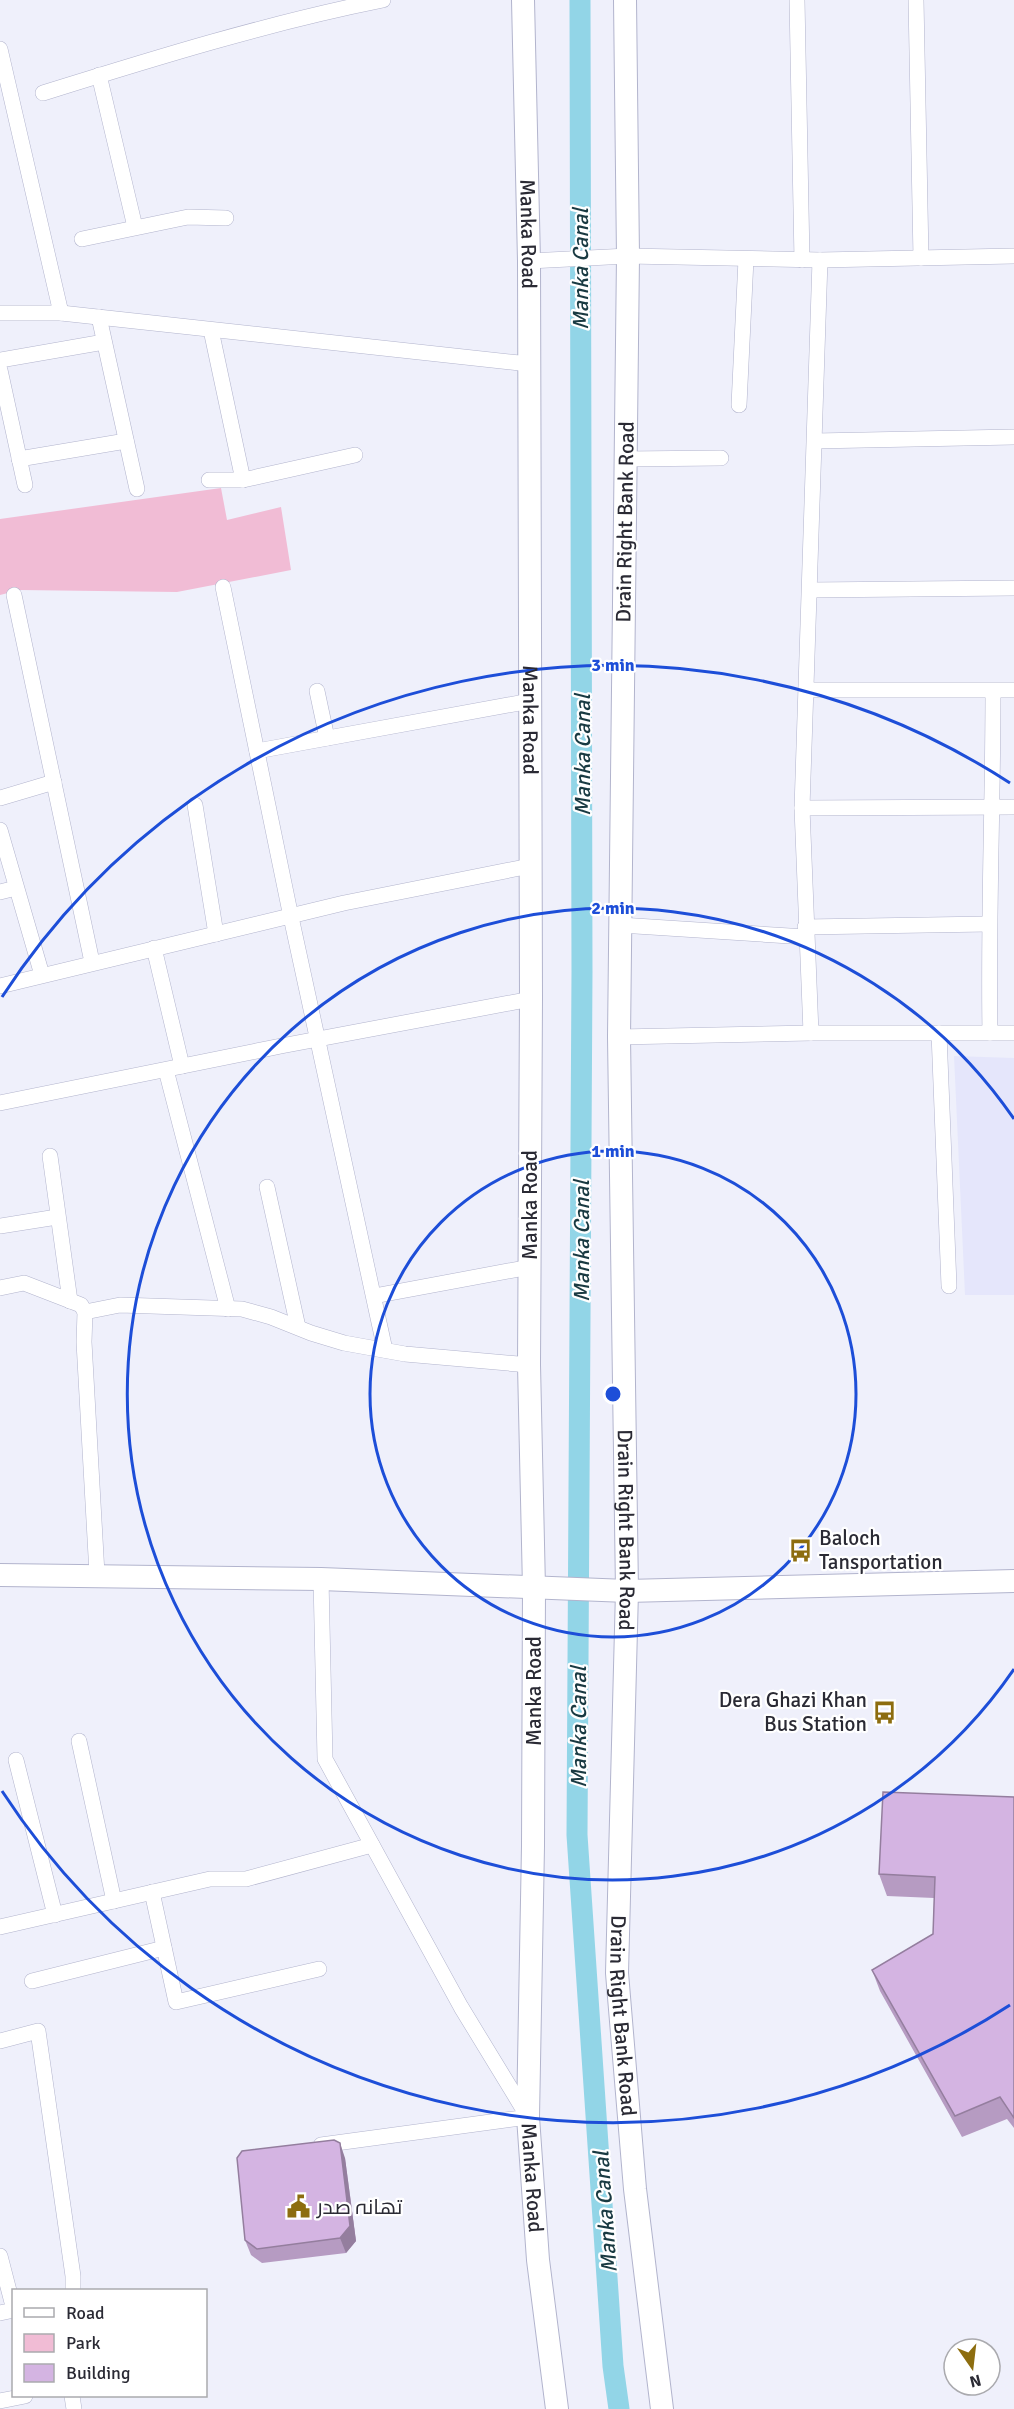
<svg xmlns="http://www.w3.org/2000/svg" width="1014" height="2409" viewBox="0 0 1014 2409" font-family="Signika,Cairo,sans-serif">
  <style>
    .built { fill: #e5e6fb }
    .green { fill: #f1bcd5 }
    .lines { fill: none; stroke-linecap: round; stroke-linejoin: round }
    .canal { stroke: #92d5e7; stroke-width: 21 }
    .street-casing { stroke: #b2b4cd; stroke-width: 16 }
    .secondary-casing { stroke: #b2b4cd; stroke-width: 24 }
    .street { stroke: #fff; stroke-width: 15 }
    .secondary { stroke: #fff; stroke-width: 22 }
    .wall { fill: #b69bc2 }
    .shaded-wall { fill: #947e9e }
    .building { fill: #d4b4e2; stroke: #947e9e; stroke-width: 1.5 }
    .ring { fill: none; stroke: #1d4ed8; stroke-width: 3 }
    .labels { text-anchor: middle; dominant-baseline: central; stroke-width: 4.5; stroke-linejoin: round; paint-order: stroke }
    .street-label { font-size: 21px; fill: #2a2a34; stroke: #fff }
    .poi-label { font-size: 21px; fill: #2a2a34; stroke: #fff; text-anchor: start }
    .water-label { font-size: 22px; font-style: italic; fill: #193a42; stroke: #fff }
    .centre { fill: #1d4ed8; stroke: #fff; stroke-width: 3 }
    .ring-label { font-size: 18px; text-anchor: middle; font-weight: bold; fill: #1d4ed8; stroke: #fff; stroke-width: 4.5; stroke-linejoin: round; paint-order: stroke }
  </style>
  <rect width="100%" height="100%" fill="#eff0fb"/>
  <polygon class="built" points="954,1056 1014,1058 1014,1295 965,1295"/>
  <polygon class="green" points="221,488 227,520 281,507 291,570 177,592 20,590 0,595 0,519"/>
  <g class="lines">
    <polyline class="canal" points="580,0 582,971 577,1835 613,2366 619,2409"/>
    <defs>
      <g id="street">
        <polyline points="797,0 802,260"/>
        <polyline points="916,0 921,258"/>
        <polyline points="0,49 61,313"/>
        <polyline points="99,75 135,227"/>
        <path d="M43 93C155 58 268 23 383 0"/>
        <polyline points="82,239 188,217 226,218"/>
        <polyline points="529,261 628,256 820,260 1014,256"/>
        <polyline points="0,313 61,313 529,364"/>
        <polyline points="99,317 137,489"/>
        <polyline points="211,330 243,480"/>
        <polyline points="0,360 104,342"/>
        <polyline points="0,370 25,485"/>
        <polyline points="739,405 746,259"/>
        <polyline points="815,441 1014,437"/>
        <polyline points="19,459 126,441"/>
        <polyline points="625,459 721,458"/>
        <polyline points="209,480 243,480 355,455"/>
        <polyline points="223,587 291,917 385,1350"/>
        <polyline points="810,590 1014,588"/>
        <polyline points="14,595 92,962"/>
        <polyline points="807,690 1014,690"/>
        <polyline points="317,691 327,738"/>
        <polyline points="257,751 530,701"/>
        <polyline points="0,798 54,782"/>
        <polyline points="195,805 216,934"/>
        <polyline points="802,808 1014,807"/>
        <polyline points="0,830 42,975"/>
        <polyline points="0,892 16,888"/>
        <polyline points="620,925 806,937"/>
        <polyline points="805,927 988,924"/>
        <polyline points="154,948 182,1066"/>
        <polyline points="0,986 344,903 530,866"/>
        <polyline points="811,1033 802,808 820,260"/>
        <polyline points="939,1033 949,1286"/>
        <path d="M990 1033C988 919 993 805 993 691"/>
        <polyline points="619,1037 811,1033 1014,1033"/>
        <polyline points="166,1070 228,1309"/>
        <polyline points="0,1103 281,1046 531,999"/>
        <polyline points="50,1156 70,1301"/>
        <polyline points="267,1187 298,1327"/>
        <polyline points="0,1226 57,1217"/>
        <polyline points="0,1288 24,1283 81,1305 85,1312 84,1342 97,1574"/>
        <polyline points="374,1296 530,1267"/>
        <polyline points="85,1312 120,1305 242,1309 271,1317 311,1333 344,1343 405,1354 529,1365"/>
        <polyline points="79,1741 114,1901"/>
        <polyline points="16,1760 55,1915"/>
        <polyline points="152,1892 176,2002 319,1969"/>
        <polyline points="0,1927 210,1879 246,1879 372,1845"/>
        <polyline points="32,1981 164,1948"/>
        <polyline points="0,2041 38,2031 73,2276 73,2290"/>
        <polyline points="321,2145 528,2117 461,2007 325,1759 321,1579"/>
        <polyline points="0,2256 14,2310 0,2313"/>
        <polyline points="72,2396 74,2409"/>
        <polyline points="0,2401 25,2396"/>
      </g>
      <g id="secondary">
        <path id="s1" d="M523 0 529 261 531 999 529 1365 534 1588 533 1846 528 2117 538 2260 557 2409"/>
        <path id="s2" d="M625 0 628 256 619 1037 627 1591 617 1973 635 2189 662 2409"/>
        <polyline points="0,1575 321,1579 627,1591 1014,1581"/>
      </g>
    </defs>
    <use href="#street" class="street-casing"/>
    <use href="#secondary" class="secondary-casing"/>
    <use href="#street" class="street"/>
    <use href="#secondary" class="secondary"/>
  </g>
  <g class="wall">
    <polygon points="1014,1797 1014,2128 1007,2119 962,2137 880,1991 872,1970 933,1934 934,1898 887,1896 879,1874"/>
    <polygon points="345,2158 356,2241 346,2253 262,2263 251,2255 245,2240"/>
  </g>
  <polygon class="shaded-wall" points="340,2143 345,2158 356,2241 346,2253 340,2238"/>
  <g class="building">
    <polygon points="883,1792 1014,1797 1014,2118 1000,2097 955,2116 872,1970 933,1934 935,1877 879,1874"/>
    <polygon points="334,2140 340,2143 350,2226 340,2238 257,2249 245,2240 237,2158 242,2151"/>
  </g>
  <g class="ring">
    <circle cx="613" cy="1394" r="243"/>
    <path d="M1014 1669A486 486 0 1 1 1014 1119"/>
    <path d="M1010 2005A729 729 0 0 1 2 1791M2 997A729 729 0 0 1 1010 783"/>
  </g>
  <defs>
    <symbol id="bus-bare" viewBox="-9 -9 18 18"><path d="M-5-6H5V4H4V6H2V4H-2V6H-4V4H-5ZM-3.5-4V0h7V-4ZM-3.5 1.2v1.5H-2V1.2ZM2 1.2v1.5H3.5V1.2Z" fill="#8d6d0f" stroke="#fff" stroke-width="2.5" paint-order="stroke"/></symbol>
    <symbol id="civic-bare" viewBox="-9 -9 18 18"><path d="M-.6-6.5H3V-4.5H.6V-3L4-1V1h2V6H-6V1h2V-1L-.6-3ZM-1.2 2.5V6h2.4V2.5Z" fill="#8d6d0f" stroke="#fff" stroke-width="2.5" paint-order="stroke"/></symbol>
  </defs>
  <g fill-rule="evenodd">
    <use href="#bus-bare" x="784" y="1534" width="33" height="33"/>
    <use href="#bus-bare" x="868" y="1696" width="33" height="33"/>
    <use href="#civic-bare" x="282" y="2190" width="33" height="33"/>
  </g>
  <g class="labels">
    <g class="street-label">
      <text stroke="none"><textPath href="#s1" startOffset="234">Manka Road</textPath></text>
      <text transform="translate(625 522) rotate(-89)">Drain Right Bank Road</text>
      <text stroke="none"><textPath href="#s1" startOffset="720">Manka Road</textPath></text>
      <text transform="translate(530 1205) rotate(-90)">Manka Road</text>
      <text stroke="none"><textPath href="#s2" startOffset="1530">Drain Right Bank Road</textPath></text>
      <text transform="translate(534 1691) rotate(-90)">Manka Road</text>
      <text stroke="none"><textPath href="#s2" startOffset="2016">Drain Right Bank Road</textPath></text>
      <text stroke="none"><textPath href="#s1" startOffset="2178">Manka Road</textPath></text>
    </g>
    <g class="poi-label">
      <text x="819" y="1538">Baloch<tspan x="819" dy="24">Tansportation</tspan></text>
      <text x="867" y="1700" text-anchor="end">Dera Ghazi Khan<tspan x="867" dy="24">Bus Station</tspan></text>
      <text x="317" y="2207">تھانہ صدر</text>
    </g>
    <g class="water-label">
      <text transform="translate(580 269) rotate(-90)">Manka Canal</text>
      <text transform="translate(582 755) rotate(-90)">Manka Canal</text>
      <text transform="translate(581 1241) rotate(-90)">Manka Canal</text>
      <text transform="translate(578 1727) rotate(-90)">Manka Canal</text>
      <text transform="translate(605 2212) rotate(-94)">Manka Canal</text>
    </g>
  </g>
  <circle cx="613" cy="1394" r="9" class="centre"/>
  <g class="ring-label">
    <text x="613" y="671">3 min</text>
    <text x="613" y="914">2 min</text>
    <text x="613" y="1157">1 min</text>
  </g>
  <rect x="12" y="2289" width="195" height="108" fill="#ffffff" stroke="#aaaaae" stroke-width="1.5"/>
  <rect x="24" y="2308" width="30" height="9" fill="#ffffff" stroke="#aaaaae" stroke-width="1.5"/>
  <text x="66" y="2319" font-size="18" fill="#2a2a34">Road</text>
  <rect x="24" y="2334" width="30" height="18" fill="#f1bcd5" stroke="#aaaaae" stroke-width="1.5"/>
  <text x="66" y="2349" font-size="18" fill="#2a2a34">Park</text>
  <rect x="24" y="2364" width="30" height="18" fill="#d4b4e2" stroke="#aaaaae" stroke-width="1.5"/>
  <text x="66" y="2379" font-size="18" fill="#2a2a34">Building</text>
  <g transform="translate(972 2367) rotate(166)"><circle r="28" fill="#ffffff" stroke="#aaaaae" stroke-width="1.5"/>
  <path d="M0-4.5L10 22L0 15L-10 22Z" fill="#8d6d0f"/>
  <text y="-9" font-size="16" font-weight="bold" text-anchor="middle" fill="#2a2a34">N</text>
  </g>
</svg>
